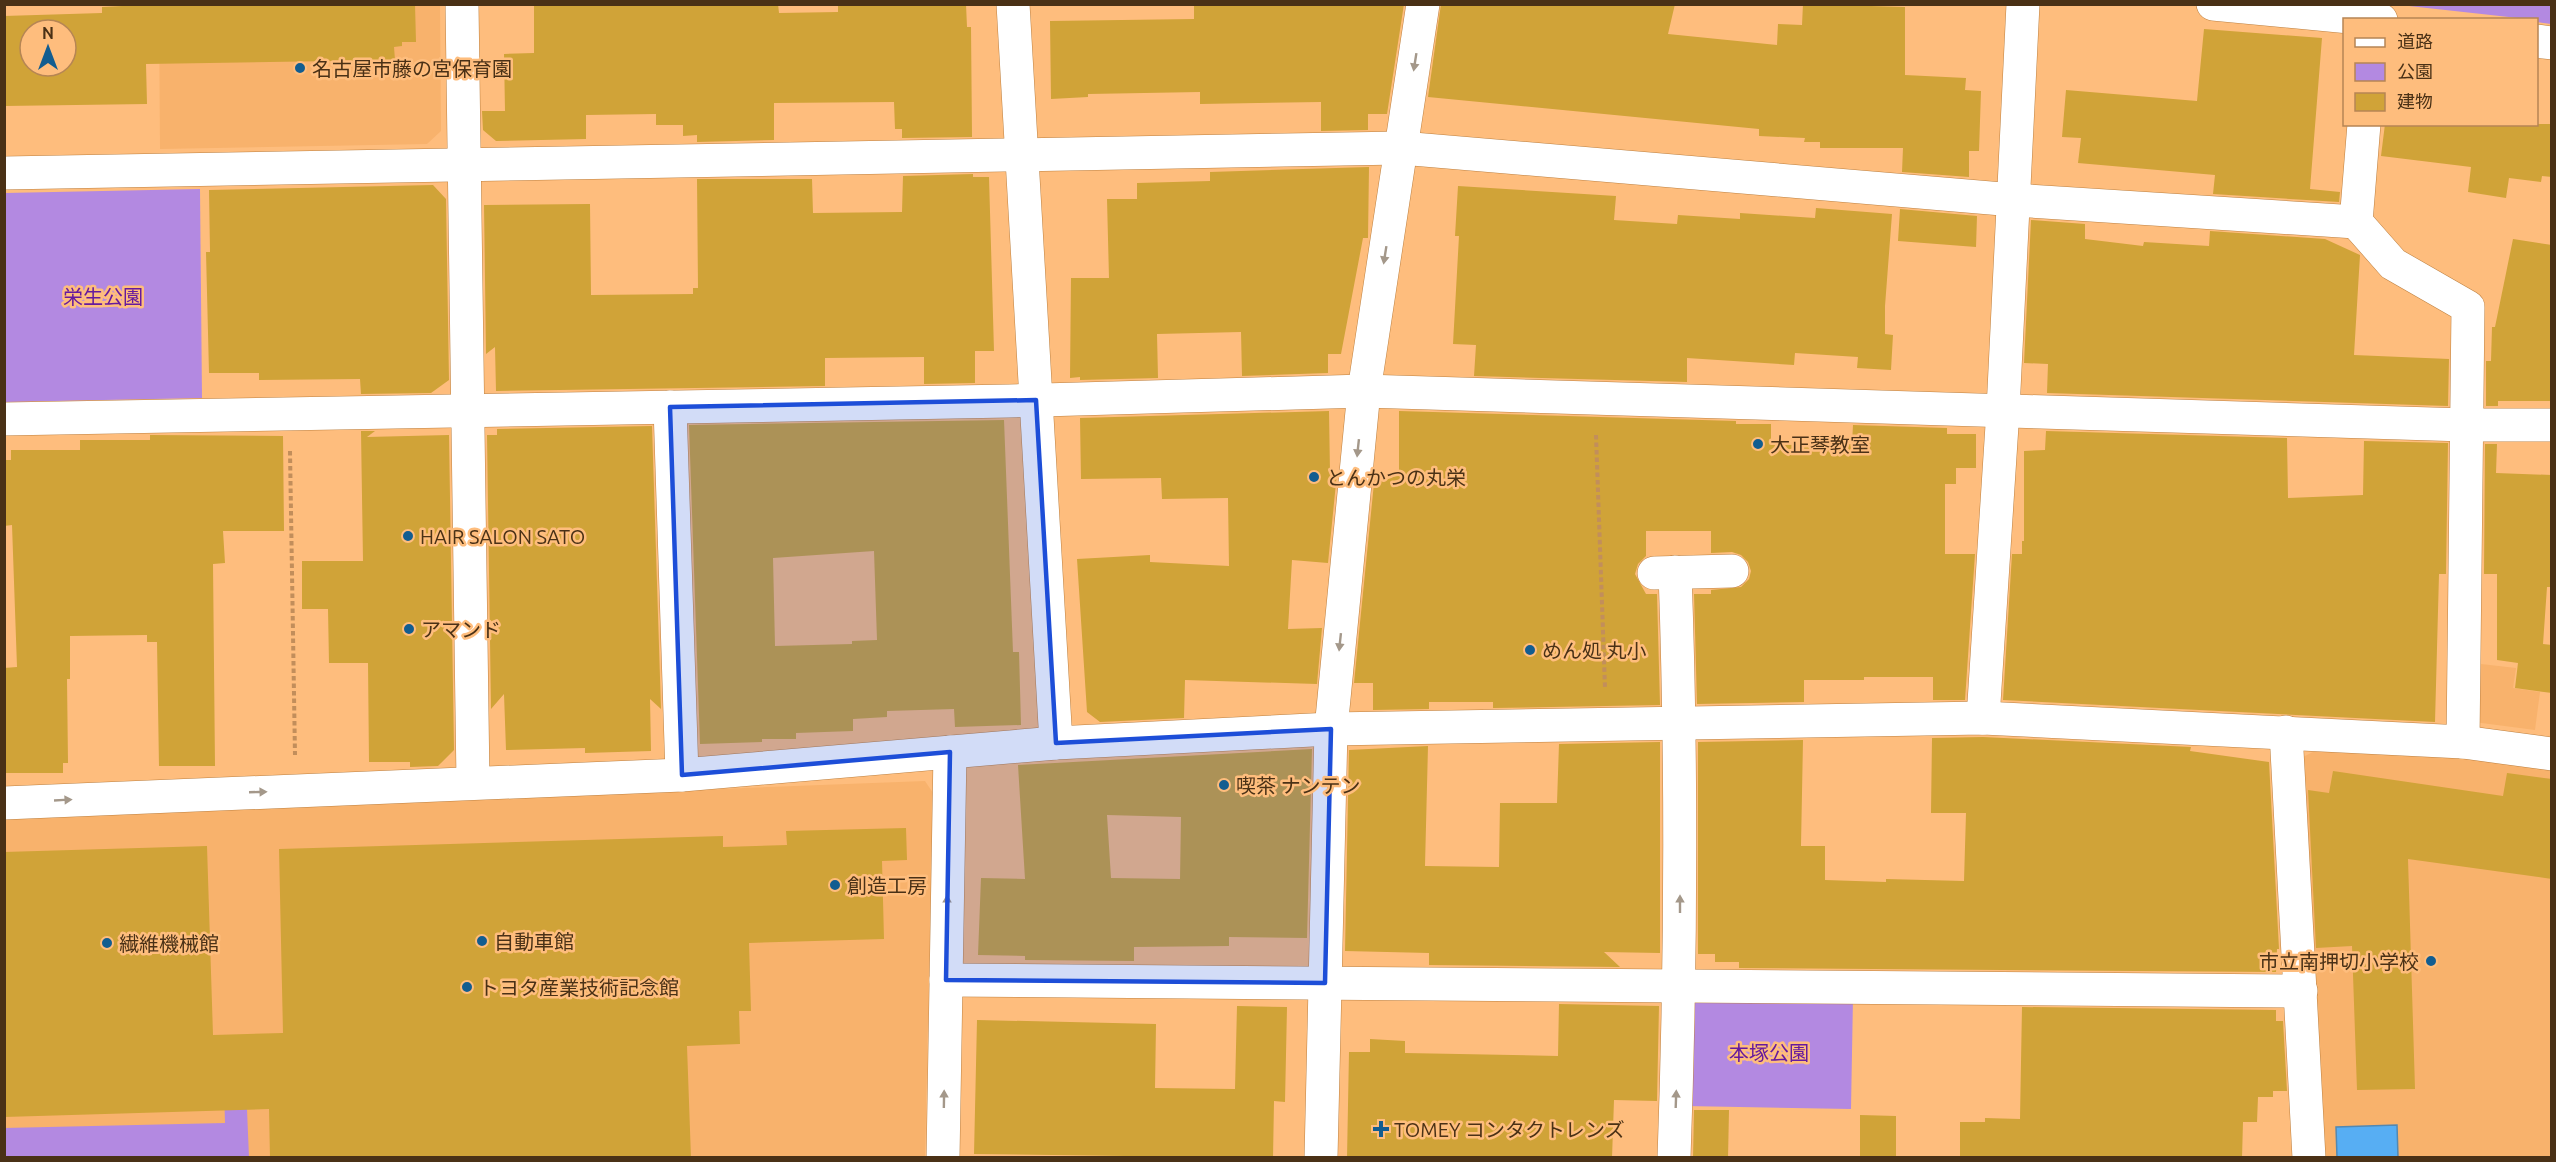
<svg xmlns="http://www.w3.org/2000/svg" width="2556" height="1162" viewBox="0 0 2556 1162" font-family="Ubuntu,'Noto Sans JP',sans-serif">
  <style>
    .built { fill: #f8b26c }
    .green { fill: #b389e1 }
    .water { fill: #57aef3; stroke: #5388b1; stroke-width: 1.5 }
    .building { fill: #d0a338; fill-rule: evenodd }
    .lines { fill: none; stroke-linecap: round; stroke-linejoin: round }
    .minor-casing { stroke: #bd8040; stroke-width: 34 }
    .path { stroke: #c28e5b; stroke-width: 4; stroke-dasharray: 4.5 3; stroke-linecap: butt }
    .minor { stroke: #fff; stroke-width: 33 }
    .oneway { fill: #a4988a }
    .marked { fill: #1d4ed8; fill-opacity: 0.2; stroke: #1d4ed8; stroke-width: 4.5; stroke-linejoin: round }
    .poi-dot { fill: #125d90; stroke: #febd7d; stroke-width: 2 }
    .labels { text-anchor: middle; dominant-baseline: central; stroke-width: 5; stroke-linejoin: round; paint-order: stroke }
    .poi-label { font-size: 20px; fill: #4a3116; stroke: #febd7d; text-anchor: start }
    .park-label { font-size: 20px; fill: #661a9e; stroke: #febd7d }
  </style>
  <rect width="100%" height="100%" fill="#febd7d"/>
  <g class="built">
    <polygon points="159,5 440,5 441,131 427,144 160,149"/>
    <polygon points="2481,664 2516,668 2513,688 2540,692 2535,730 2474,722"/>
    <polygon points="2323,747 2551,765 2551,1157 2320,1157 2299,759"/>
    <polygon points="925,781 933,793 925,1157 5,1157 4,817"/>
  </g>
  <g class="green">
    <polygon points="2400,5 2551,5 2551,24 2537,22 2536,20"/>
    <polygon points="200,189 202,398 5,402 5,193"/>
    <polygon points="1699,995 1853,997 1851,1109 1685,1106 1688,1009"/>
    <polygon points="246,1086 249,1157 5,1157 4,1128 225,1123 224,1087"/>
  </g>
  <polygon class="water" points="2397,1125 2398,1157 2337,1157 2336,1127"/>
  <g class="building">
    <path d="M162 4H415L416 42H402V46L394 47 395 60 146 64 147 104 4 106V16L102 13V7ZM30 30H66V66H30Z"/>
    <polygon points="534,4 778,4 779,13 838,12 838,4 966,4 967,27 971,27 972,137 902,138 902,129 895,129 894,102 774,103 774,140 697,142 697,135 683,136 683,125 656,125 656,114 586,115 586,139 496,141 483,130 482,111 505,111 504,54 534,53"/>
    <polygon points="1194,4 1404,4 1387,114 1368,114 1368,130 1321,131 1321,102 1200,104 1200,92 1088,94 1088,97 1051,99 1050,21 1194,19"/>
    <polygon points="1441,4 1675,4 1668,34 1777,45 1778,24 1802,25 1803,4 1905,7 1905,75 1966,78 1965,90 1981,91 1979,151 1969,151 1969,177 1902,172 1903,148 1820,148 1820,142 1804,142 1805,138 1759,136 1759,129 1428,97"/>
    <polygon points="2204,29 2322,38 2310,189 2340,192 2339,202 2213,194 2215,175 2078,163 2081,138 2062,137 2066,90 2197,101"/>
    <polygon points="2385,124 2552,124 2552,177 2542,176 2541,182 2509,178 2506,198 2468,192 2471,167 2381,156"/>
    <polygon points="1369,167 1368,238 1363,238 1341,354 1328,354 1328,373 1242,376 1241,332 1157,334 1158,378 1080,380 1080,377 1070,378 1071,278 1109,278 1107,199 1137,199 1137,183 1210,181 1210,172"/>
    <polygon points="973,174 973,177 989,177 994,351 975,351 975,383 924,384 924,357 825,358 825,386 496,391 495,347 486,354 484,205 590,204 591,295 693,294 693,288 698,288 697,179 812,179 813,213 902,212 903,176"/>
    <polygon points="433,185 446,199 449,380 431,393 361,394 360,379 259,380 259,373 209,373 206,252 210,252 209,190"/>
    <polygon points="1458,186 1616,196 1614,220 1677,224 1678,215 1740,219 1740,213 1815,218 1816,208 1892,214 1885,306 1885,334 1893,335 1891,370 1857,368 1858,357 1795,353 1794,365 1687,358 1687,382 1474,376 1476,345 1453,344 1459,236 1455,236"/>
    <polygon points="1900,209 1977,216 1976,247 1898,241"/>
    <polygon points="2031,220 2085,224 2085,239 2143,246 2144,242 2209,246 2210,231 2325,239 2360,255 2354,355 2449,359 2448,406 2047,393 2048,364 2024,363"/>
    <polygon points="2513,239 2552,245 2552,401 2498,401 2498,406 2486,406 2486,361 2491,361 2492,327 2495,327"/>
    <polygon points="1329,411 1330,473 1337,473 1328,563 1292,560 1288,629 1322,628 1317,684 1185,680 1184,718 1100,722 1087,712 1077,559 1150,555 1150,562 1229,566 1228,498 1162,499 1161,478 1081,479 1080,418"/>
    <polygon points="1399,411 1736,421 1736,424 1771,424 1771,444 1839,447 1839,444 1852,444 1853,425 1947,428 1947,434 1976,434 1976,468 1956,468 1956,484 1945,484 1945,554 1975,554 1965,700 1933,700 1933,677 1864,677 1864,680 1804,680 1804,702 1697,704 1694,594 1711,594 1711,590 1741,587 1749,579 1751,571 1748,562 1741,555 1732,552 1711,553 1711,531 1646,531 1646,556 1638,564 1635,574 1646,594 1657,594 1660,705 1493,708 1493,702 1429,702 1429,709 1373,710 1373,683 1354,683 1375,473 1399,473"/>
    <path d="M1004 420 1013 652H1019L1021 725 955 727 954 709 887 711V717L853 719V731L796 733V739H762V742L700 744 689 425ZM874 551 877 640 852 641V644L775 646 773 558Z"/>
    <polygon points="652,426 661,709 650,699 651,751 585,753 585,748 506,750 504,694 491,709 487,435 497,435 497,429"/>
    <polygon points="361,431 375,431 367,437 449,435 454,750 438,766 410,767 410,762 369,762 368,663 329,663 328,609 302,609 302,561 363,561"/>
    <polygon points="2046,431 2287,438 2288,498 2363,495 2364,441 2448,443 2446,574 2439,574 2435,722 2003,700 2012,554 2022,554 2022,541 2024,541 2024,451 2045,450"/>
    <polygon points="150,435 283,436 284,531 223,531 225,563 213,564 215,766 159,766 157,642 147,642 147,635 70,636 70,679 67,679 68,763 63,763 63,773 4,773 4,668 17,667 12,525 4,526 4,460 11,460 11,450 80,450 80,440 150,440"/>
    <polygon points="2485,444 2497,444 2496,473 2552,475 2552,587 2547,587 2543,644 2552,645 2552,693 2515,688 2518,663 2497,660 2497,574 2484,574"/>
    <polygon points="1983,737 2191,747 2190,751 2269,762 2279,949 2277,949 2276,972 1739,968 1739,962 1715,962 1715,954 1698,954 1698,742 1803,740 1801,846 1825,846 1825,880 1886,882 1886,879 1964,881 1966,813 1931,813 1932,738"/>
    <polygon points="1660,742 1660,953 1604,952 1620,967 1429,965 1429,953 1345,951 1349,750 1428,746 1425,866 1499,867 1500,803 1557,803 1559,744"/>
    <path d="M1312 749 1307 938 1229 937V946L1134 947V961L1025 960V956L978 955 981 878 1025 879 1018 765ZM1107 815 1181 817 1180 879 1111 878Z"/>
    <polygon points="2333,771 2503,796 2507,773 2552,779 2552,879 2408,859 2415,1089 2357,1090 2352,946 2316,948 2308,790 2329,793"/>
    <polygon points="906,828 907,860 882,861 884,939 749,943 751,1011 739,1011 740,1044 687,1046 691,1158 270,1158 269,1109 4,1117 4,852 207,846 213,1035 283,1033 279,849 723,836 723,847 787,845 786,831"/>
    <polygon points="1559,1004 1659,1006 1657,1101 1614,1100 1612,1158 1347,1158 1349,1052 1370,1052 1370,1039 1405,1041 1405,1053 1558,1056"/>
    <polygon points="1237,1006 1287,1007 1285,1102 1274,1101 1273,1158 974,1154 977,1020 1156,1024 1155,1088 1235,1089"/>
    <polygon points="2022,1007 2276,1010 2276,1021 2283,1021 2287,1091 2273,1091 2273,1097 2258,1097 2257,1122 2243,1122 2242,1158 1960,1158 1960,1122 1985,1122 1985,1118 2020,1119"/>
    <polygon points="1694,1110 1729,1110 1728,1158 1693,1158"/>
    <polygon points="1860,1115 1896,1116 1896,1158 1860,1158"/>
  </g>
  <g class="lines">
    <defs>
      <g id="minor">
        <polyline points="462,4 473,782"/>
        <polyline points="1013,4 1056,743"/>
        <polyline points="2213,4 2381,20"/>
        <polyline points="2536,41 2552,43"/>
        <polyline points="2364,124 2356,222 2393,264 2468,307 2463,742"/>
        <polyline points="4,173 1401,148 2014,200 2356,222"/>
        <polyline points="670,407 682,775"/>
        <polyline points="4,419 1009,401 1364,391 2465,425 2552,425"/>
        <polyline points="1654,573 1732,571"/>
        <polyline points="1983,718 2003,410 2023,4"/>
        <polyline points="2286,732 2309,1158"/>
        <polyline points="4,803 682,775 1056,743 1331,729 1983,718 2463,742 2552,754"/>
        <polyline points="946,980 2301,991"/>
        <polyline points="943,1158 950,752"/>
        <polyline points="1321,1158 1331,729 1364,391 1423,4"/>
        <path d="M1674 1158C1681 962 1682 768 1675 572"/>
      </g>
    </defs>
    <use href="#minor" class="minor-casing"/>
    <g class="path">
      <polyline points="1596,435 1605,688"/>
      <polyline points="290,451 295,755"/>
    </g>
    <use href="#minor" class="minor"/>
  </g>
  <defs><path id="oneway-solid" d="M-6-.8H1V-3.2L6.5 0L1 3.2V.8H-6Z" transform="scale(1.5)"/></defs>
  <g class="oneway">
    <use href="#oneway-solid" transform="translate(1415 62) rotate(99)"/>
    <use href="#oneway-solid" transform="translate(1385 255) rotate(99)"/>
    <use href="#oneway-solid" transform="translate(1358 448) rotate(96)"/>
    <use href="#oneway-solid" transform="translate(1340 642) rotate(96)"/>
    <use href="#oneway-solid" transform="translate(258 792) rotate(-2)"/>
    <use href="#oneway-solid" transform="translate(63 800) rotate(-3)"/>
    <use href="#oneway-solid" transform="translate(947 904) rotate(-89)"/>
    <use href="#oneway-solid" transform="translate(1680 904) rotate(-90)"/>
    <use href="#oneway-solid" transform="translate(944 1099) rotate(-89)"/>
    <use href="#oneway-solid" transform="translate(1676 1099) rotate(-88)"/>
  </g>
  <path class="marked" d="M1036 400 1056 743 1331 729 1325 983 946 980 950 752 682 775 670 407Z"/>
  <g class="poi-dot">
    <circle cx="300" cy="68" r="6"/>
    <circle cx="1758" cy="444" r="6"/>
    <circle cx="1314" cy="477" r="6"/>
    <circle cx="408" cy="536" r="6"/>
    <circle cx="409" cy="629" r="6"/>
    <circle cx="1530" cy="650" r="6"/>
    <circle cx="1224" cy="785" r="6"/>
    <circle cx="835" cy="885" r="6"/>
    <circle cx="482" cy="941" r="6"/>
    <circle cx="107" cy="943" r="6"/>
    <circle cx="2431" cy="961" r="6"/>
    <circle cx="467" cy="987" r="6"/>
    <path d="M1378 1120h6v6h6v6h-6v6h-6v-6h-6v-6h6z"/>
  </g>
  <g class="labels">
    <g class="poi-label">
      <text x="312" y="68">名古屋市藤の宮保育園</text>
      <text x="1770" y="444">大正琴教室</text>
      <text x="1326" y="477">とんかつの丸栄</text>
      <text x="420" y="536">HAIR SALON SATO</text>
      <text x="421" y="629">アマンド</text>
      <text x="1542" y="650">めん処 丸小</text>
      <text x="1236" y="785">喫茶 ナンテン</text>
      <text x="847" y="885">創造工房</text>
      <text x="494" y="941">自動車館</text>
      <text x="119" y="943">繊維機械館</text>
      <text x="2419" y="961" text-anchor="end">市立南押切小学校</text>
      <text x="479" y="987">トヨタ産業技術記念館</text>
      <text x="1394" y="1129">TOMEY コンタクトレンズ</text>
    </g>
    <g class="park-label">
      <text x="103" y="296">栄生公園</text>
      <text x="1769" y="1052">本塚公園</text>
    </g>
  </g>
  <rect width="2556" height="1162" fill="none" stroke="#4a3116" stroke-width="12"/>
  <rect x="2343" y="18" width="195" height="108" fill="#febd7d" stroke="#b68554" stroke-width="1.5"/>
  <rect x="2355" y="38" width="30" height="9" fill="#ffffff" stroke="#b68554" stroke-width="1.5"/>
  <text x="2397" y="48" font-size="18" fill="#4a3116">道路</text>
  <rect x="2355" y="63" width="30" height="18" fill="#b389e1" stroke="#b68554" stroke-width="1.5"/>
  <text x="2397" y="78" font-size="18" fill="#4a3116">公園</text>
  <rect x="2355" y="93" width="30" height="18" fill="#d0a338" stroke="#b68554" stroke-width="1.5"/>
  <text x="2397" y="108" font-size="18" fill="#4a3116">建物</text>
  <g transform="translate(48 48)"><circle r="28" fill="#febd7d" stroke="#b68554" stroke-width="1.5"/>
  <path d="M0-4.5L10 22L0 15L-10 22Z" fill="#125d90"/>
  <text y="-9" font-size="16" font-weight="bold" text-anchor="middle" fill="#4a3116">N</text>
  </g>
</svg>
